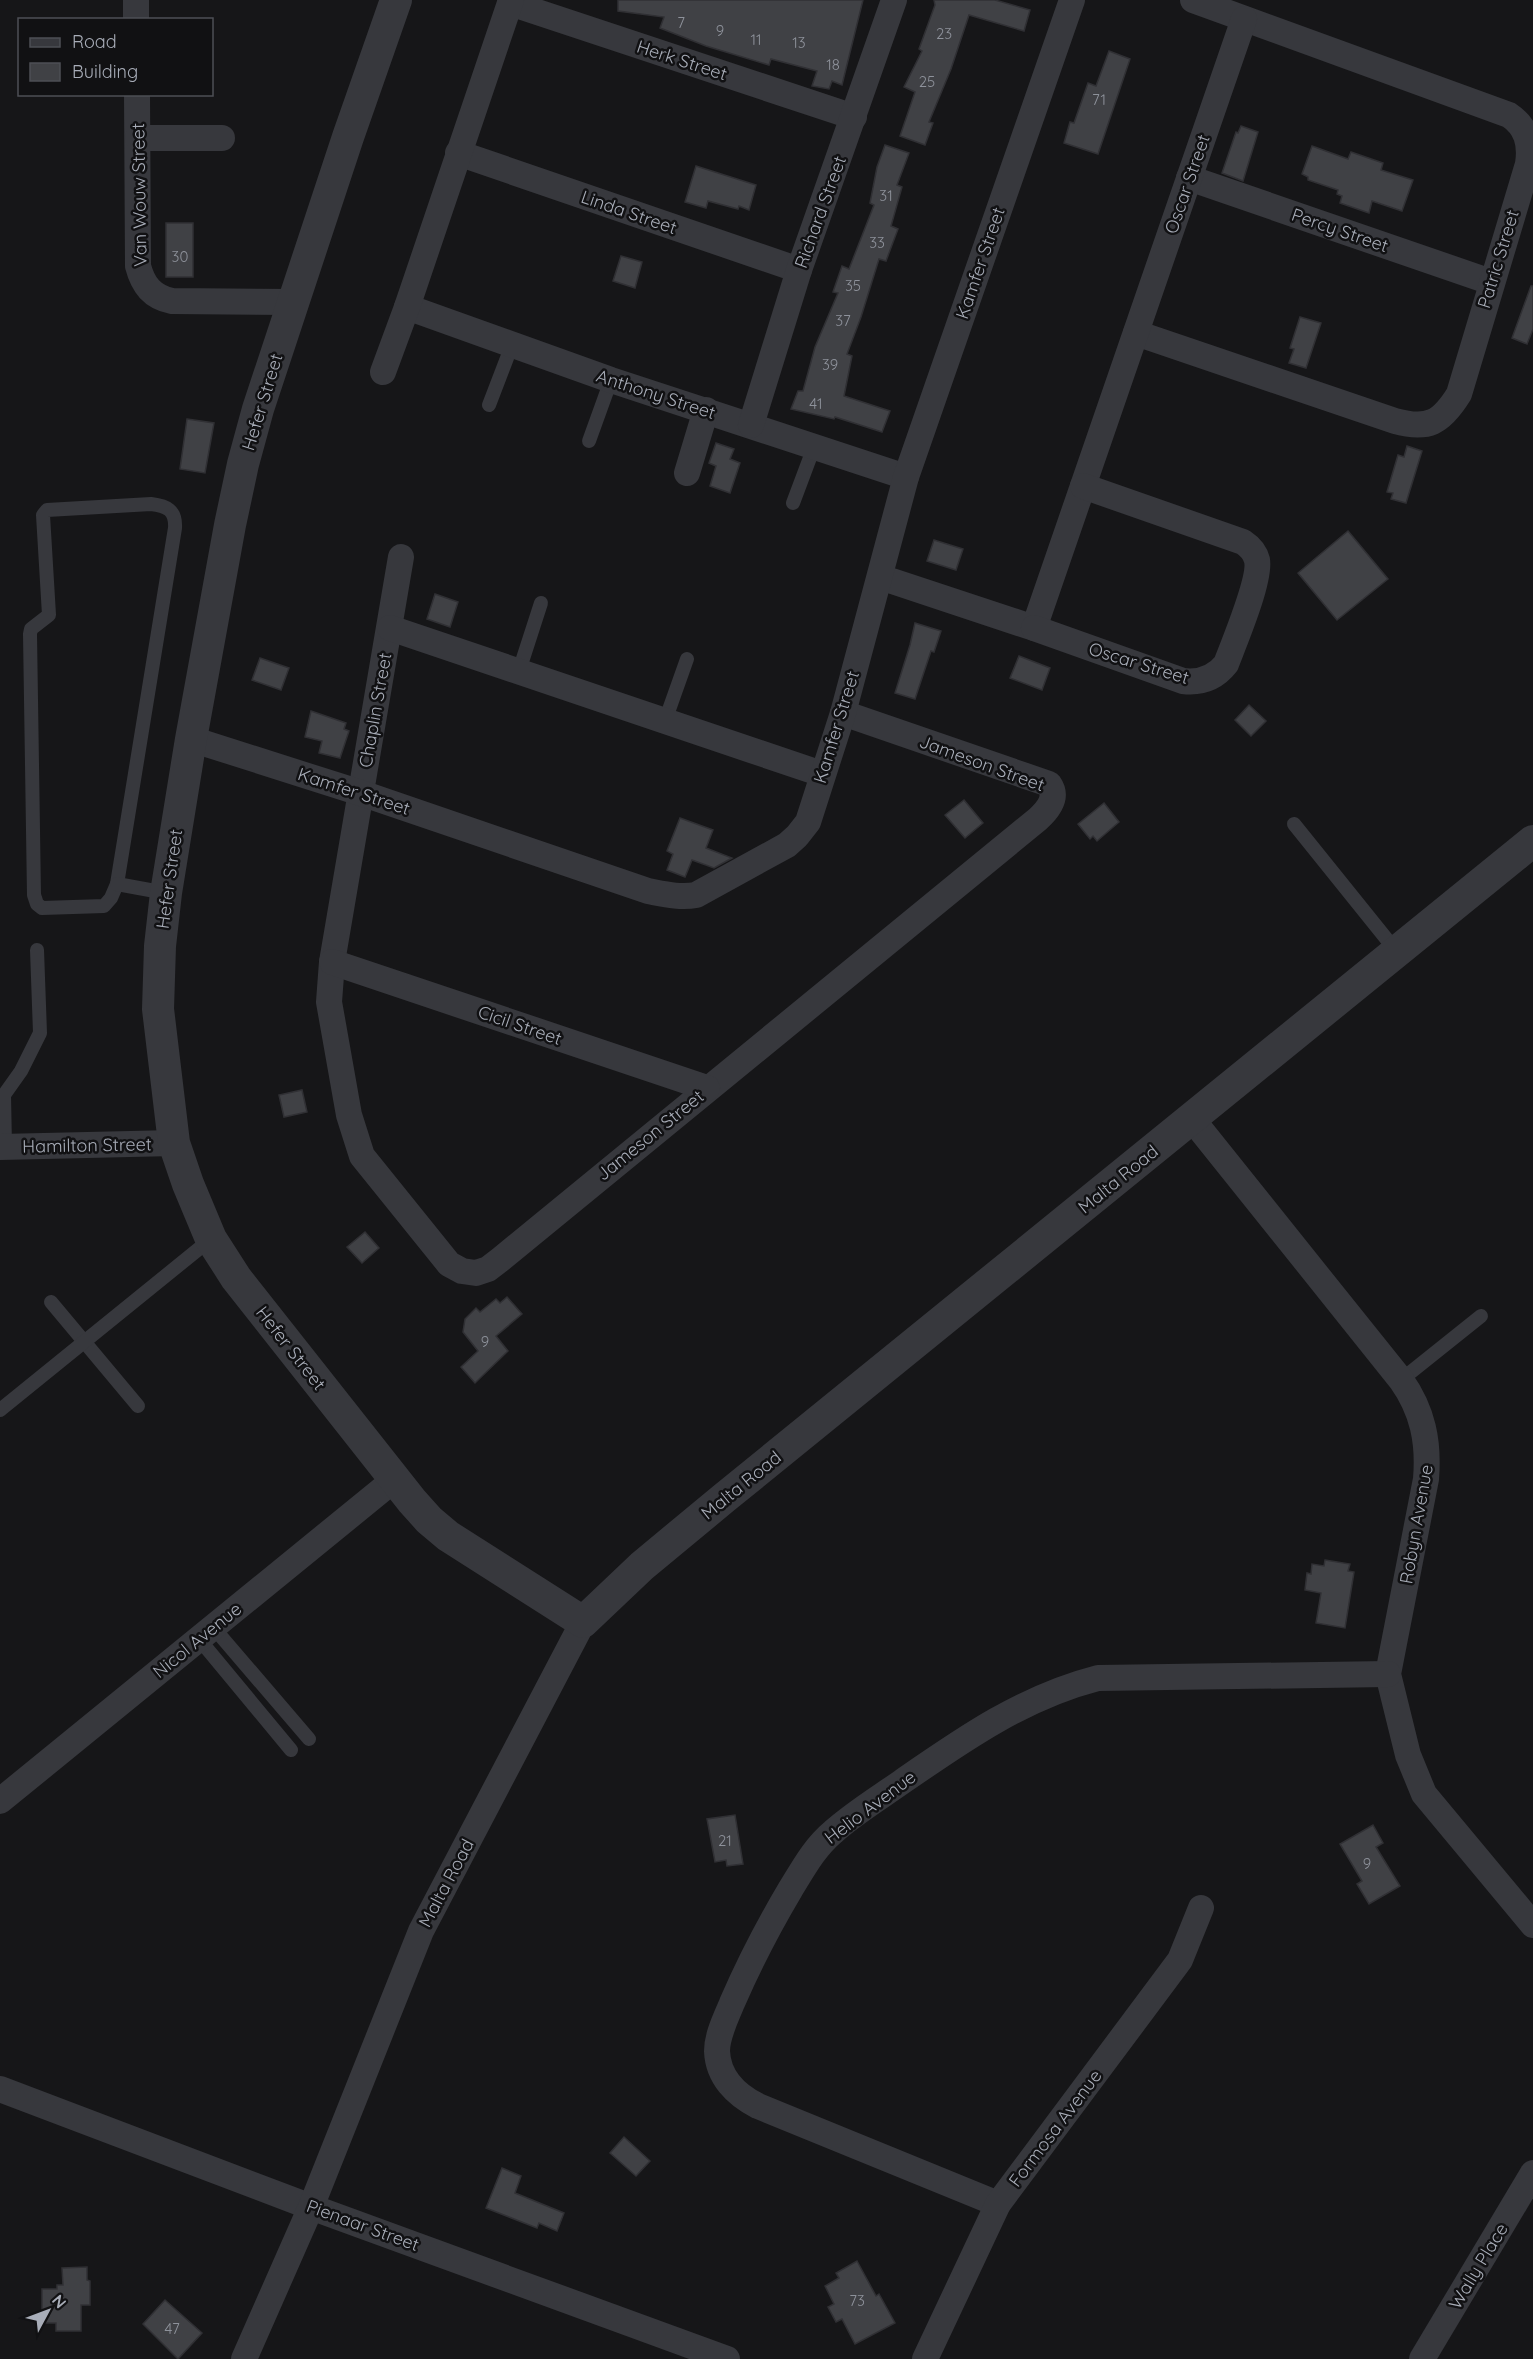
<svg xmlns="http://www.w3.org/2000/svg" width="1533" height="2359" viewBox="0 0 1533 2359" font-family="Quicksand,sans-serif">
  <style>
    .building { fill: #404145; stroke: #303034; stroke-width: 1.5 }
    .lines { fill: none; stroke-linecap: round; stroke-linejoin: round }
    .service { stroke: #37383d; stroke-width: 14 }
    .minor { stroke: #37383d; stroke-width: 26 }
    .tertiary { stroke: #37383d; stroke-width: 32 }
    .labels { text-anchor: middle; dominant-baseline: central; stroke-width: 5; stroke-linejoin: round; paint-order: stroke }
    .number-label { font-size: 15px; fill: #8e929b }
    .street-label { font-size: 18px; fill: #a8adb8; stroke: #111113 }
  </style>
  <rect width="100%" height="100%" fill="#161618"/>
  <g class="building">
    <polygon points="618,0 863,0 842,85 832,81 829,89 812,86 817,71 771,59 769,65 706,46 660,28 664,17 618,11"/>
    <polygon points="934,0 995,0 1030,10 1024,31 969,15 951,69 929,122 933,123 925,145 900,136 915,92 904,87 922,51 919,49 935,5"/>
    <polygon points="1109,51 1130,59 1098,154 1064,143 1070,122 1074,123 1088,83 1096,86"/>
    <polygon points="1241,126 1258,132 1243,181 1222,173 1236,132 1238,133"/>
    <polygon points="885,145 909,153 897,185 902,187 891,226 898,229 886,261 879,259 861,317 847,354 852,356 844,396 890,411 882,432 835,417 834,419 791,409 798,391 803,391 815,347 838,293 833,292 842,266 849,269 874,205 870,203 877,167"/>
    <polygon points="1312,146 1348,159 1351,152 1383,163 1381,170 1413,180 1402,211 1372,201 1369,213 1340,203 1342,196 1337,194 1338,190 1308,180 1308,177 1302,174"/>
    <polygon points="696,166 756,185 749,210 739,206 738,209 708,201 706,208 685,202"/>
    <rect x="166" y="223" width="27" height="54"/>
    <polygon points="621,256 642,262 635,288 613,281"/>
    <polygon points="1531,286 1533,286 1533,329 1527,344 1512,338"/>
    <polygon points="1300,317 1321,323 1306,368 1289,363 1294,349 1290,348"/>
    <polygon points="187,419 214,423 205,473 180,469"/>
    <polygon points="716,443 734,449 730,459 740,463 730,493 710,486 716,466 709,463"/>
    <polygon points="1407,446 1422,451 1406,503 1391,499 1393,493 1387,492 1398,455 1404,457"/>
    <polygon points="1348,531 1388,579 1337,620 1298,573"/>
    <polygon points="934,540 963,549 956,570 927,561"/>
    <polygon points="435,594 458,602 450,627 427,619"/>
    <polygon points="915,623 941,631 934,652 931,651 915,699 895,693 910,645"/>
    <polygon points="1019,656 1050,668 1042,690 1010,678"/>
    <polygon points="260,658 289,668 281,690 252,680"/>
    <polygon points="1249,705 1266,721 1251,736 1235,720"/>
    <polygon points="311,711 346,723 344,729 349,731 340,758 319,753 322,741 305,737"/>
    <polygon points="964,800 983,823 965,838 945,815"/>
    <polygon points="1104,803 1119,822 1097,841 1093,836 1090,839 1078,824"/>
    <polygon points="680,818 713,830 706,848 732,858 714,868 692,860 685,877 667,870 673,854 667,851"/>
    <polygon points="302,1090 307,1112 284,1117 279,1095"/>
    <polygon points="365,1232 379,1248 362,1263 347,1247"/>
    <polygon points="507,1297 522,1314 496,1336 508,1351 475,1383 461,1367 478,1351 463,1332 465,1319 476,1308 480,1312 496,1299 500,1303"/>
    <polygon points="1325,1560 1350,1564 1348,1571 1354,1572 1345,1628 1316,1623 1321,1593 1305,1590 1307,1573 1311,1574 1312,1564 1324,1566"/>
    <polygon points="735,1815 743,1864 727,1866 726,1860 715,1862 707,1819"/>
    <polygon points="1373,1825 1383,1843 1376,1847 1400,1886 1369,1904 1357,1884 1362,1881 1340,1844"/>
    <polygon points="624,2137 650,2161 636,2176 610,2153"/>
    <polygon points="502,2168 521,2176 515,2193 564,2213 557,2231 539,2223 537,2228 486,2208"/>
    <polygon points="857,2261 876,2296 879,2294 895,2323 855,2344 842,2319 836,2322 828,2307 834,2304 825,2286 839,2278 836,2273"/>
    <polygon points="87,2267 87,2280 90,2281 90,2305 81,2305 81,2331 56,2331 56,2323 42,2323 42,2289 57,2289 57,2285 63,2285 62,2268"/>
    <polygon points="165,2300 202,2333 178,2359 143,2324"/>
  </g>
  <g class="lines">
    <g class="service">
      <polyline points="489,405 512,345"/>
      <polyline points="589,441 611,380"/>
      <polyline points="793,503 814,447"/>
      <path d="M151 504C167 506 176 510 175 528L117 884 111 898 104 906 42 908 37 904 34 895 30 634 31 629 49 615 43 515 47 510Z"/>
      <polyline points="519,671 541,603"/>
      <polyline points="665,721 687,659"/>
      <polyline points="1294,824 1397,952"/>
      <polyline points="117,884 166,893"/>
      <polyline points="5,1146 4,1095 21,1071 40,1033 37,950"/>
      <polyline points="51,1302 138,1406"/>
      <polyline points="1401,1380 1481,1316"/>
      <polyline points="0,1410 211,1239"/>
      <polyline points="213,1627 309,1739"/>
      <polyline points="199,1639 291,1750"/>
    </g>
    <g class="minor">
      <polyline points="136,0 136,20"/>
      <polyline points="510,3 854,117"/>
      <path d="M137 94 138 266C143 285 152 297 172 301L294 302"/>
      <polyline points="138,138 222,138"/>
      <polyline points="458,153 799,270"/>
      <polyline points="1189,178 1491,282"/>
      <polyline points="407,307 611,380 906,477"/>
      <path d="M1136 333 1395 421C1428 430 1441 423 1459 394L1528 164C1531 144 1527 127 1509 115L1193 0"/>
      <polyline points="383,372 407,307 511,0"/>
      <polyline points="751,425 799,270 894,0"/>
      <polyline points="687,473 706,410"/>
      <path d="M401 557 332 962 329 1002 349 1115 362 1156 449 1264 462 1271 476 1273 488 1269 501 1259 1038 819C1049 809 1058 797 1049 784L843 713"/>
      <polyline points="880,577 1034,628 1244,19"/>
      <polyline points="390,628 822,774"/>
      <path d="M1034 628 1183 681C1200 683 1215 678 1226 664 1234 643 1261 579 1257 560 1255 552 1249 546 1243 542L1083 486"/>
      <path d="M191 739 361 793 648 891C664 894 680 898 696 895L787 845 797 836 808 822 843 713 906 477 1072 0"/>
      <polyline points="332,962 707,1088"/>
      <path d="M1192 1119 1401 1380C1423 1411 1429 1442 1426 1479L1388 1674 1408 1755 1424 1794 1533 1925"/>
      <polyline points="0,1147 174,1143"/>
      <polyline points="0,1801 395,1479"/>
      <polyline points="0,2089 311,2207 727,2359"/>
      <path d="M998 2204 758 2106C736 2095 718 2077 717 2051 717 2035 726 2018 732 2003 749 1964 768 1927 790 1890 803 1869 814 1848 833 1832 854 1813 879 1798 903 1781 965 1738 1024 1697 1098 1678L1388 1674"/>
      <polyline points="244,2359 311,2207 421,1931 583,1622"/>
      <polyline points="925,2359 998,2204 1180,1960 1201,1908"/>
      <polyline points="1422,2359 1533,2173"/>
    </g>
    <polyline class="tertiary" points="396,0 348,137 258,409 243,464 230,525 191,739 166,893 160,946 158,1009 174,1143 188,1184 211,1239 236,1278 412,1501 429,1520 448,1536 583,1622 642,1566 724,1498 1533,841"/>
  </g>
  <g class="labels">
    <g class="number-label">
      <text x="681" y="22">7</text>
      <text x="720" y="30">9</text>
      <text x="944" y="33">23</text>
      <text x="756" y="39">11</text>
      <text x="799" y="42">13</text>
      <text x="833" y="64">18</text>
      <text x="927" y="81">25</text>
      <text x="1099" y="99">71</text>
      <text x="886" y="195">31</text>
      <text x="877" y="242">33</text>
      <text x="180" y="256">30</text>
      <text x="853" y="285">35</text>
      <text x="843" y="320">37</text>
      <text x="830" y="364">39</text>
      <text x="816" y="403">41</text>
      <text x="485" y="1341">9</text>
      <text x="725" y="1840">21</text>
      <text x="1367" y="1863">9</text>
      <text x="857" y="2300">73</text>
      <text x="172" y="2328">47</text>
    </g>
    <g class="street-label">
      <text transform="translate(682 60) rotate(18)">Herk Street</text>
      <text transform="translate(1187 184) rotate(-71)">Oscar Street</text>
      <text transform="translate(139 195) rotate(-91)">Van Wouw Street</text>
      <text transform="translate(629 212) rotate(19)">Linda Street</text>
      <text transform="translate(820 212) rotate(-70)">Richard Street</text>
      <text transform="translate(1340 230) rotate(19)">Percy Street</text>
      <text transform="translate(1498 259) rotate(-73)">Patric Street</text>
      <text transform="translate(980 263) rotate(-71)">Kamfer Street</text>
      <text transform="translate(656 394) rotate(18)">Anthony Street</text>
      <text transform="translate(262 402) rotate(-73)">Hefer Street</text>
      <text transform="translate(1139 663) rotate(17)">Oscar Street</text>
      <text transform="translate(375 710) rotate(-80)">Chaplin Street</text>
      <text transform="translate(836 727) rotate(-73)">Kamfer Street</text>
      <text transform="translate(982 763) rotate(20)">Jameson Street</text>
      <text transform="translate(354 791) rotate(18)">Kamfer Street</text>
      <text transform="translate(169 879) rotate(-82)">Hefer Street</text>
      <text transform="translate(520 1025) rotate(19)">Cicil Street</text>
      <text transform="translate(650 1135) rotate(-39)">Jameson Street</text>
      <text transform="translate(87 1145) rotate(-1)">Hamilton Street</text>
      <text transform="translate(1118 1179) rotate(-39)">Malta Road</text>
      <text transform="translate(291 1348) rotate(52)">Hefer Street</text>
      <text transform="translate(741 1485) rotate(-39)">Malta Road</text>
      <text transform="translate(1416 1524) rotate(-80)">Robyn Avenue</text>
      <text transform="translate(197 1640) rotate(-39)">Nicol Avenue</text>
      <text transform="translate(870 1807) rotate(-37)">Helio Avenue</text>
      <text transform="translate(446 1883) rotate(-62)">Malta Road</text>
      <text transform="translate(1055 2128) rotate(-53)">Formosa Avenue</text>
      <text transform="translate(363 2225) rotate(20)">Pienaar Street</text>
      <text transform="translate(1478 2266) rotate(-59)">Wally Place</text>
    </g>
  </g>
  <rect x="18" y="18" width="195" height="78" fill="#111113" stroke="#4d4f55" stroke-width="1.5"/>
  <rect x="30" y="38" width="30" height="9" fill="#37383d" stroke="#4d4f55" stroke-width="1.5"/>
  <text x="72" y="48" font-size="18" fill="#a8adb8">Road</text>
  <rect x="30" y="63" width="30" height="18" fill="#404145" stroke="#4d4f55" stroke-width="1.5"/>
  <text x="72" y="78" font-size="18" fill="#a8adb8">Building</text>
  <g transform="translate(48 2311) rotate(49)" stroke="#111113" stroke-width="4.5" paint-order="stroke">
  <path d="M0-4.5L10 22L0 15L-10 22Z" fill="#a8adb8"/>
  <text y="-9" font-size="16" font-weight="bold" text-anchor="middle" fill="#a8adb8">N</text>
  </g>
</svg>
